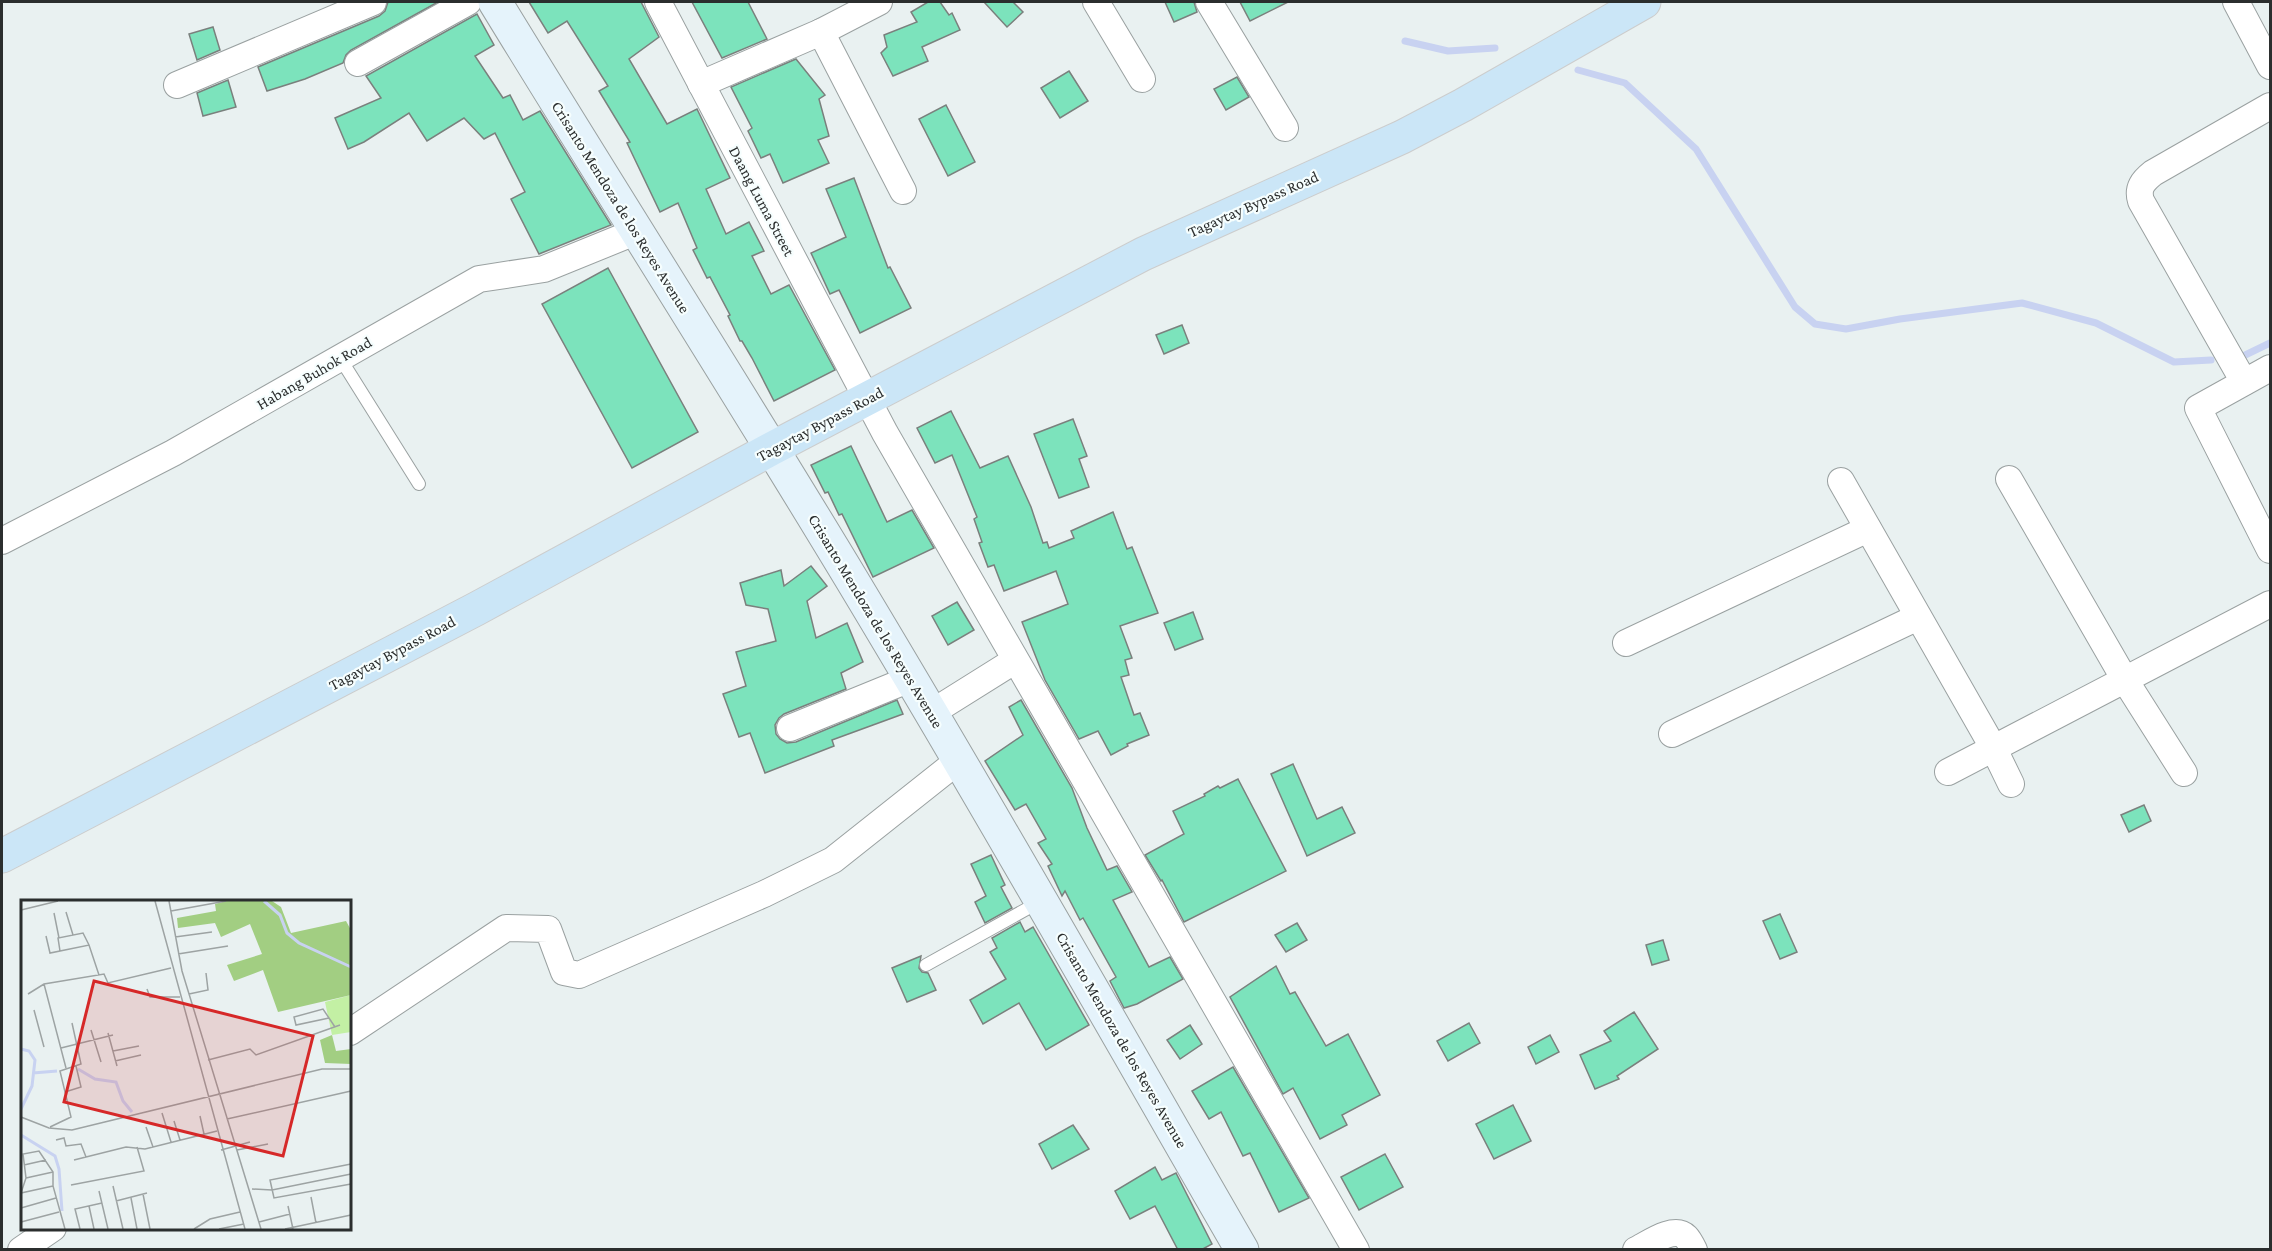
<svg xmlns="http://www.w3.org/2000/svg" width="2272" height="1251" viewBox="0 0 2272 1251" font-family="'Crimson Pro',serif">
  <style>
    .lines { fill: none; stroke-linecap: round; stroke-linejoin: round }
    .stream { stroke: #c8d2f1; stroke-width: 7 }
    .building { fill: #7ce3bc; stroke: #7a807d; stroke-width: 1.5 }
    .service-casing { stroke: #9aa1a1; stroke-width: 14 }
    .minor-casing { stroke: #9aa1a1; stroke-width: 28 }
    .secondary-casing { stroke: #9aa1a1; stroke-width: 35 }
    .primary-casing { stroke: #cccdcd; stroke-width: 35 }
    .service { stroke: #fff; stroke-width: 12 }
    .minor { stroke: #fff; stroke-width: 26 }
    .secondary { stroke: #e5f3fb; stroke-width: 33 }
    .primary { stroke: #cbe6f7; stroke-width: 33 }
    .labels { text-anchor: middle; dominant-baseline: central; stroke-width: 4.5; stroke-linejoin: round; paint-order: stroke }
    .street-label { font-size: 16px; fill: #2b2e2e; stroke: #f6fefe }
    .inset-river { fill: none; stroke: #c8d2f1; stroke-width: 3 }
    .inset-road { fill: none; stroke: #9da3a3; stroke-width: 1.5 }
    .view { fill: #d62828; fill-opacity: 0.15; stroke: #d62828; stroke-width: 3 }
    .inset-edge { fill: none; stroke: #2b2e2e; stroke-width: 3 }
  </style>
  <rect width="100%" height="100%" fill="#e9f1f1"/>
  <g class="lines">
    <g class="stream">
      <polyline points="1405,41 1448,51 1495,48"/>
      <polyline points="1578,70 1625,83 1696,149 1795,307 1815,324 1846,329 1900,319 2022,303 2096,323 2174,362 2211,360"/>
      <polyline points="2237,359 2270,343"/>
    </g>
  </g>
  <g class="building">
    <polygon points="388,2 438,2 351,50 346,55 343,63 305,79 267,91 258,67 379,16 385,11"/>
    <polygon points="529,2 641,2 659,37 629,59 667,124 697,109 730,178 706,189 726,234 749,222 764,251 752,256 771,294 789,285 835,370 774,401 752,358 742,341 740,341 728,316 730,315 710,277 707,278 693,250 697,248 678,203 660,212 627,143 630,142 599,91 608,86 567,21 548,33"/>
    <polygon points="692,2 748,2 767,39 722,58"/>
    <polygon points="928,2 940,2 949,15 952,13 960,30 922,47 928,61 893,76 881,53 887,47 884,35 917,22 911,12"/>
    <polygon points="984,2 1013,2 1023,12 1007,27"/>
    <polygon points="1165,2 1194,2 1197,12 1174,22"/>
    <polygon points="1240,2 1288,2 1250,21"/>
    <polygon points="477,14 494,45 475,56 503,98 510,95 523,120 540,111 611,225 539,254 511,199 525,192 495,133 484,139 464,118 427,141 409,113 364,142 348,149 335,118 381,98 366,76"/>
    <polygon points="213,27 220,50 197,60 189,34"/>
    <polygon points="796,59 825,95 819,99 829,136 818,140 829,163 783,183 770,154 761,158 748,131 752,128 731,87"/>
    <polygon points="1069,71 1088,101 1060,118 1041,88"/>
    <polygon points="1237,77 1249,97 1226,110 1214,89"/>
    <polygon points="228,80 236,107 203,116 197,93"/>
    <polygon points="946,105 975,162 948,176 919,119"/>
    <polygon points="854,178 888,268 890,267 911,308 860,333 839,290 830,294 811,253 846,237 826,189"/>
    <polygon points="608,268 698,432 632,468 542,304"/>
    <polygon points="1182,325 1189,343 1164,354 1156,335"/>
    <polygon points="951,411 980,468 1008,456 1031,507 1043,543 1047,542 1049,548 1074,538 1071,531 1113,512 1127,549 1132,547 1158,613 1120,626 1132,658 1125,660 1129,675 1121,677 1134,715 1140,713 1149,735 1127,744 1128,746 1111,755 1098,731 1079,739 1045,680 1022,622 1068,604 1056,571 1004,591 994,565 988,567 979,543 982,542 974,519 977,517 952,455 935,463 917,428"/>
    <polygon points="1073,419 1087,456 1079,459 1089,487 1059,498 1034,434"/>
    <polygon points="851,446 887,522 912,510 934,548 873,577 842,514 839,515 828,492 825,493 811,465"/>
    <polygon points="811,566 827,586 807,601 816,638 847,623 863,662 841,673 846,689 784,714 779,718 775,725 776,734 780,739 787,743 796,742 897,700 903,714 832,740 834,746 765,773 750,733 739,737 723,694 746,686 736,652 776,641 768,609 746,605 740,583 781,570 784,586"/>
    <polygon points="957,602 974,630 948,645 932,616"/>
    <polygon points="1193,612 1203,639 1175,650 1164,623"/>
    <polygon points="1021,700 1072,788 1087,828 1107,870 1117,866 1132,892 1113,900 1149,967 1170,957 1183,979 1137,1004 1124,1008 1110,981 1116,977 1083,918 1080,920 1065,891 1062,896 1048,866 1052,864 1038,843 1046,839 1026,804 1015,810 985,761 1023,735 1009,707"/>
    <polygon points="1293,764 1317,819 1342,807 1355,833 1307,856 1271,774"/>
    <polygon points="1238,779 1286,871 1184,922 1162,880 1161,881 1145,855 1184,834 1173,811 1205,796 1204,794 1218,786 1220,788"/>
    <polygon points="2144,805 2151,821 2129,832 2121,815"/>
    <polygon points="991,855 1005,885 1001,887 1012,908 985,923 975,902 986,896 971,864"/>
    <polygon points="1780,914 1797,952 1780,959 1763,921"/>
    <polygon points="1020,922 1025,932 1033,927 1089,1025 1046,1050 1019,1003 983,1024 970,1000 1006,979 990,952 997,948 992,938"/>
    <polygon points="1297,923 1307,940 1286,952 1275,935"/>
    <polygon points="1663,940 1669,960 1652,965 1646,945"/>
    <polygon points="921,956 919,968 922,972 928,973 936,990 907,1002 892,968"/>
    <polygon points="1276,966 1290,994 1295,992 1326,1046 1348,1034 1380,1095 1342,1115 1347,1125 1320,1139 1293,1088 1283,1094 1230,997"/>
    <polygon points="1634,1012 1658,1049 1617,1076 1619,1079 1595,1089 1580,1055 1611,1041 1604,1031"/>
    <polygon points="1469,1023 1480,1043 1448,1061 1437,1041"/>
    <polygon points="1190,1025 1202,1044 1180,1059 1167,1040"/>
    <polygon points="1550,1035 1559,1052 1536,1064 1528,1047"/>
    <polygon points="1233,1067 1309,1198 1279,1212 1250,1153 1243,1156 1221,1112 1209,1119 1192,1091"/>
    <polygon points="1513,1105 1531,1141 1494,1159 1476,1124"/>
    <polygon points="1073,1125 1089,1149 1052,1169 1039,1144"/>
    <polygon points="1385,1154 1403,1187 1359,1210 1341,1177"/>
    <polygon points="1155,1167 1162,1180 1176,1173 1212,1244 1201,1250 1178,1250 1155,1206 1130,1219 1115,1191"/>
  </g>
  <g class="lines">
    <defs>
      <g id="service">
        <polyline points="340,358 419,484"/>
        <polyline points="926,965 1041,901"/>
      </g>
      <g id="minor">
        <polyline points="658,2 885,433 1356,1250"/>
        <polyline points="1096,2 1142,79"/>
        <polyline points="1209,2 1285,128"/>
        <polyline points="2236,2 2270,66"/>
        <polyline points="821,32 903,191"/>
        <polyline points="358,63 468,2"/>
        <polyline points="701,84 821,32 879,2"/>
        <polyline points="177,85 373,2"/>
        <polyline points="2270,368 2198,408 2270,550"/>
        <path d="M2244 382 2141 201C2137 188 2143 181 2153 173L2270 106"/>
        <polyline points="2009,479 2125,680 2184,773"/>
        <polyline points="1841,481 1994,749 2011,784"/>
        <polyline points="2,541 173,453 479,279 544,269 635,232"/>
        <polyline points="1626,643 1868,529"/>
        <polyline points="931,713 1014,661"/>
        <polyline points="790,728 910,679"/>
        <polyline points="1672,734 1918,617"/>
        <polyline points="1948,772 2270,604"/>
        <polyline points="350,1032 506,928 548,929 564,972 579,975 764,894 833,860 959,760"/>
        <polyline points="21,1250 53,1228"/>
        <path d="M1636 1250C1648 1244 1674 1225 1686 1237 1689 1240 1692 1246 1694 1250"/>
      </g>
      <path id="secondary" d="M495 2C613 195 735 386 852 580 985 801 1113 1026 1242 1250"/>
      <polyline id="primary" points="2,856 476,609 771,449 1143,254 1402,137 1463,105 1644,2"/>
    </defs>
    <use href="#service" class="service-casing"/>
    <use href="#minor" class="minor-casing"/>
    <use href="#secondary" class="secondary-casing"/>
    <use href="#primary" class="primary-casing"/>
    <use href="#service" class="service"/>
    <use href="#minor" class="minor"/>
    <use href="#secondary" class="secondary"/>
    <use href="#primary" class="primary"/>
  </g>
  <g class="labels">
    <g class="street-label">
      <text transform="translate(762 201) rotate(62)">Daang Luma Street</text>
      <text transform="translate(1253 204) rotate(-24)">Tagaytay Bypass Road</text>
      <text transform="translate(621 207) rotate(58)">Crisanto Mendoza de los Reyes Avenue</text>
      <text transform="translate(314 373) rotate(-30)">Habang Buhok Road</text>
      <text transform="translate(820 424) rotate(-28)">Tagaytay Bypass Road</text>
      <text transform="translate(876 621) rotate(59)">Crisanto Mendoza de los Reyes Avenue</text>
      <text transform="translate(392 653) rotate(-28)">Tagaytay Bypass Road</text>
      <text transform="translate(1122 1040) rotate(60)">Crisanto Mendoza de los Reyes Avenue</text>
    </g>
  </g>
  <g transform="translate(21 900)">
    <rect width="330" height="330" fill="#e9f1f1"/>
    <path d="M330 95V132L311 135 304 102Z" fill="#c3f0a4"/>
    <path d="M205 1H251L260 7 270 33 325 21 330 30V95L257 112 242 70 213 81 206 65 241 54 229 24 200 37 194 23 157 28 156 18 195 11 194 4ZM311 135 315 151 330 149V164L304 163 299 140Z" fill="#a2ce82"/>
    <path class="inset-river" d="M243 1 259 15 266 33 278 43 330 67M0 149 8 151 14 160 11 186 0 209M57 169 74 179 95 182 102 201 111 212M12 173 36 171M0 235 34 256 38 269 41 311"/>
    <path class="inset-road" d="M134 1 224 329M148 1 161 71 240 329M0 10 37 1M150 11 205 1M45 12 52 35M33 13 38 38M25 36 29 53 68 45 78 75M154 37 191 32M39 51 37 38 62 33 68 45M157 54 207 46M23 84 45 168M126 89 129 97H159M7 94 23 84 83 74 87 83 150 68M168 94 187 90 185 73M13 110 23 147M308 118 275 125 273 117 302 109 314 127M70 130 80 162M87 133 96 166M40 148 92 135M92 151 118 146M187 160 229 149 235 155 319 125M94 161 120 155M44 192 60 187 55 166M141 213 150 242M179 216 183 234M0 217 28 228 51 230 301 169H330M206 219 330 191M153 221 159 240M29 227 50 217 39 171 60 164 51 123M125 227 132 247M35 240 43 238 45 246 60 244 65 257M200 250 229 242M216 250 247 244M53 260 105 247 124 249 196 231M330 264 249 280 253 298 330 284M3 265 25 260M5 278 32 272M50 285 123 271 116 247M92 286 102 329M231 289 251 290 330 274M78 291 87 329M0 293 5 278 2 254 18 251 32 272V286L44 329M0 293 32 286M122 294 129 329M290 297 295 323M110 298 116 329M95 301 126 293M68 306 73 329M267 306 272 329M0 308 35 298M0 322 38 312M238 322 269 314M59 329 54 309 81 303M173 329 189 319 219 312M198 329 223 324M264 329 330 315"/>
    <path class="view" d="M73 81 292 136 262 256 43 202Z"/>
    <rect width="330" height="330" class="inset-edge"/>
  </g>
  <rect width="2272" height="1251" fill="none" stroke="#2b2e2e" stroke-width="6"/>
</svg>
